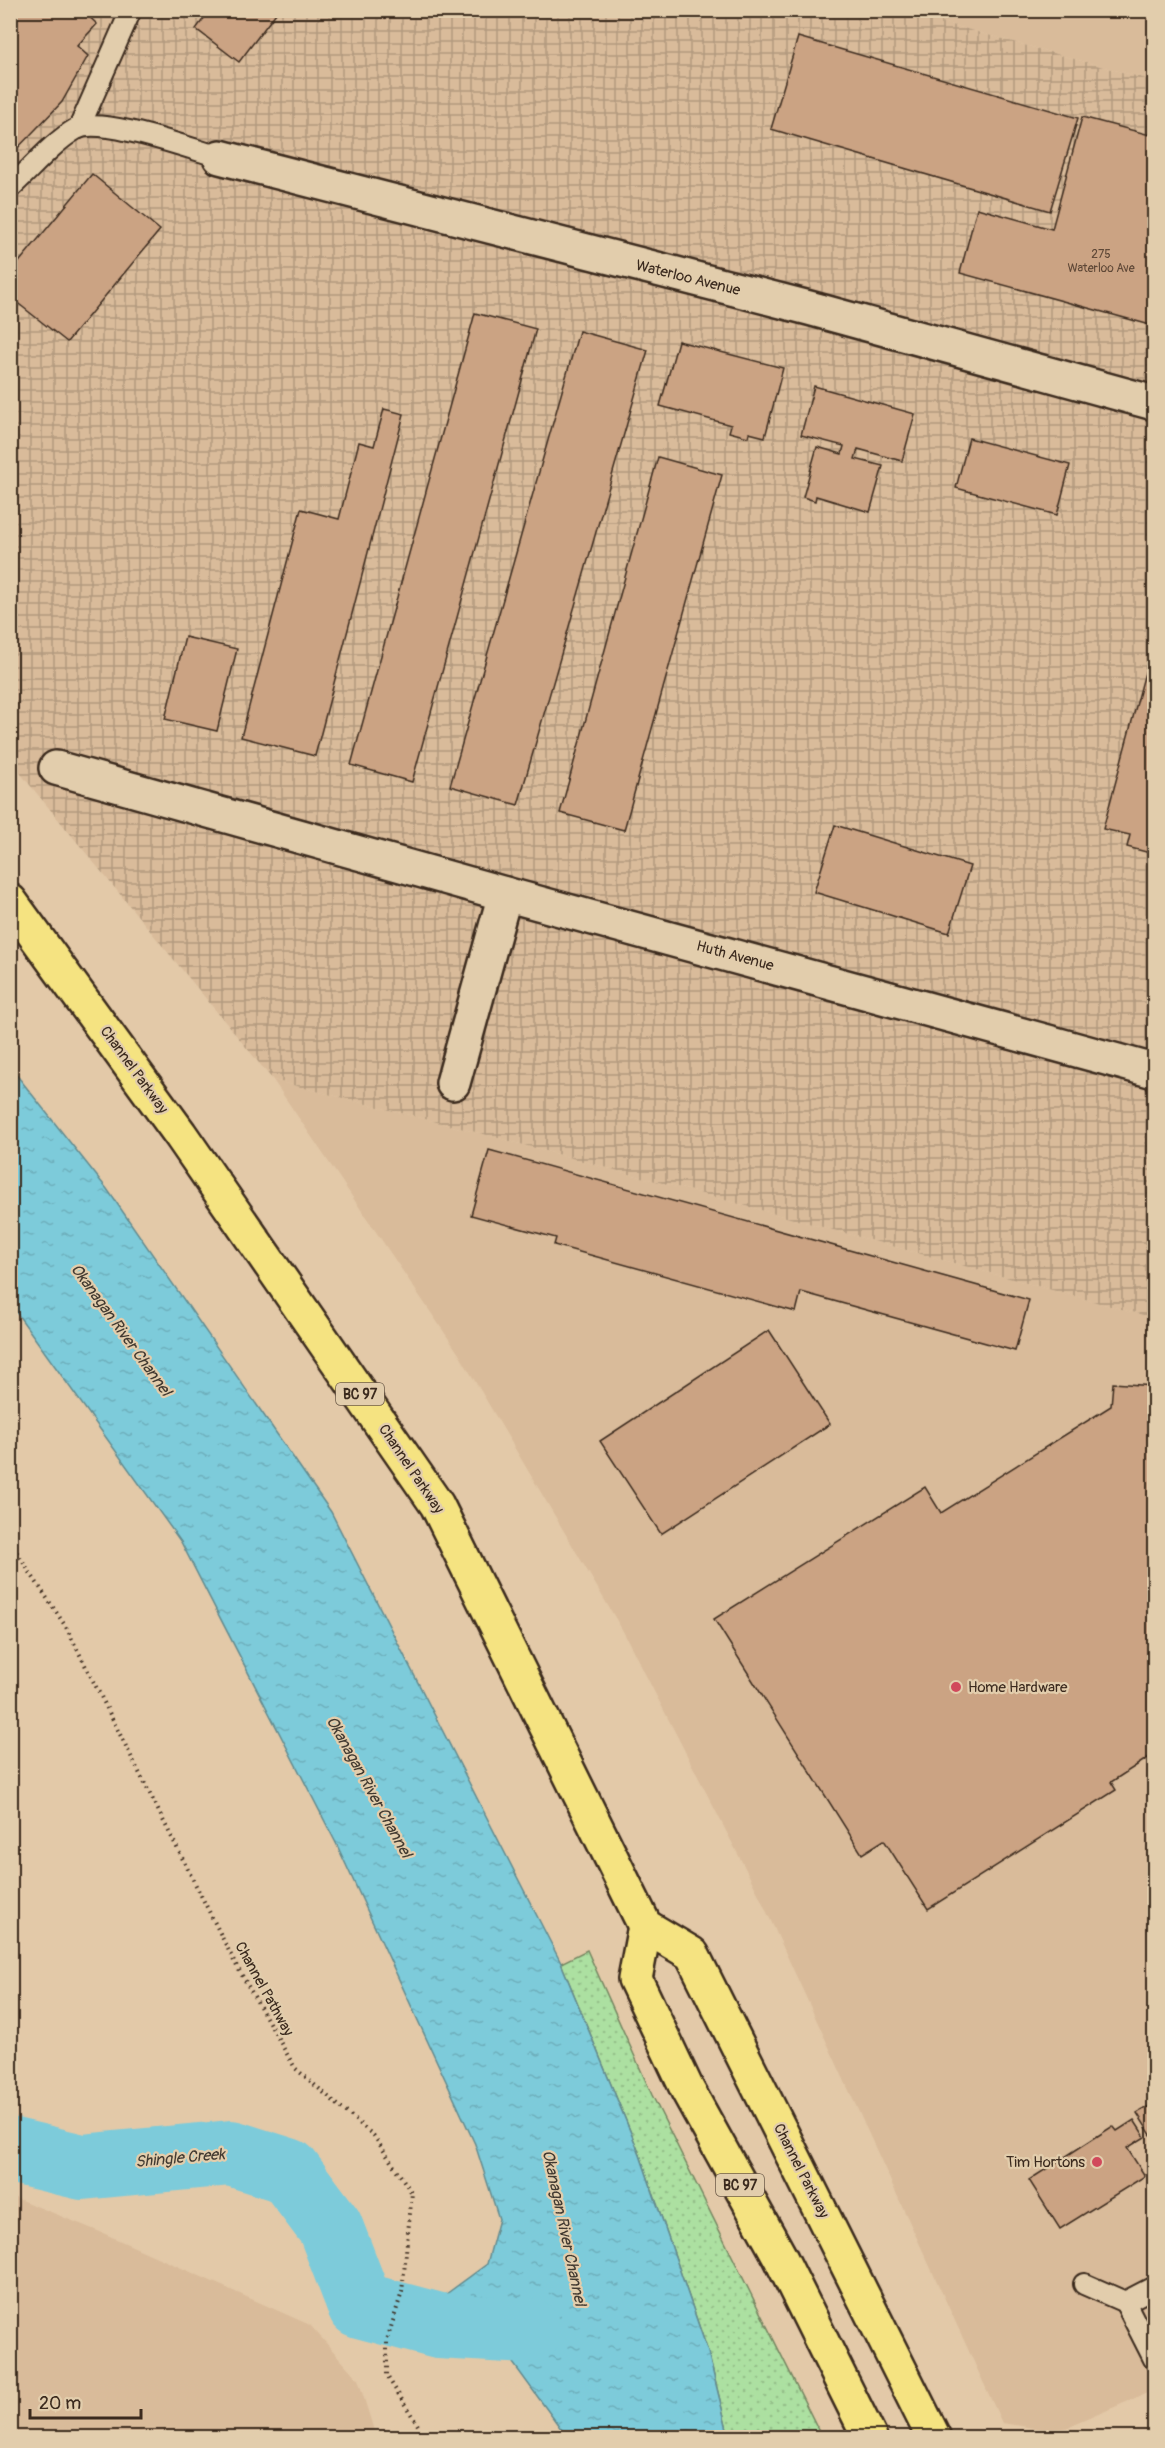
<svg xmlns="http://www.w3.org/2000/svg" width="1165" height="2448" viewBox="0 0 1165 2448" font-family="Pangolin,sans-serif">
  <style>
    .built { fill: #d9bb9a }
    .industrial { fill: url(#industrial-grid) }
    .green { fill: url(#green-dots); stroke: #748560; stroke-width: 1.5 }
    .water { fill: url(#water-ripples); stroke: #638b8f; stroke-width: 1.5 }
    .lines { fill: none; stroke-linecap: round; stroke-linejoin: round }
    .river { stroke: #7dcbda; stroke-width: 66 }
    .building { fill: #cba383; stroke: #3b2a1e; stroke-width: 1.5 }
    .lane-casing { stroke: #3b2a1e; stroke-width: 24 }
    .street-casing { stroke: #3b2a1e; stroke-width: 38 }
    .highway-casing { stroke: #3b2a1e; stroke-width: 38 }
    .path { stroke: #3b2a1e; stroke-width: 4; stroke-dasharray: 1.5 4.5; stroke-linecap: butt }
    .lane { stroke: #e2cdac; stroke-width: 20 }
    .street { stroke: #e2cdac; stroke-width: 33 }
    .highway { stroke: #f5e381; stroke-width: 33 }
    .poi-dot { fill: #d1495b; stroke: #e2cdac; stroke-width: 2 }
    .labels { text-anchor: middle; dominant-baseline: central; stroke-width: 4.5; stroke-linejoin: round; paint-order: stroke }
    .number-label { font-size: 12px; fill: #5f4837 }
    .shield { fill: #e2cdac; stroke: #6d5b49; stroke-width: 1.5 }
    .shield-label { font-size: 14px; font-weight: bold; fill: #3b2a1e }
    .street-label { font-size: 15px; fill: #3b2a1e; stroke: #e2cdac }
    .poi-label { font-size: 15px; fill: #3b2a1e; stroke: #e2cdac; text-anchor: start }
    .water-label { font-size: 16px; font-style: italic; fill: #423a31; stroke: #e2cdac }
  </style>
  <defs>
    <pattern id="industrial-grid" width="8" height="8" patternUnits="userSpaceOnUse" patternTransform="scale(1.5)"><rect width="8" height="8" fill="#d9bb9a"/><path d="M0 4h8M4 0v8" fill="none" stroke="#b1987d"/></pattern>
    <pattern id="green-dots" width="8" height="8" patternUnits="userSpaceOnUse" patternTransform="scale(1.5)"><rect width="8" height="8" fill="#ace0a1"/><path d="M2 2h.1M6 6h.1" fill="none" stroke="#95c08a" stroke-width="1.8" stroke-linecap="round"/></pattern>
    <pattern id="water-ripples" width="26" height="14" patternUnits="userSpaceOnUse" patternTransform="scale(1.5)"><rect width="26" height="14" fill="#7dcbda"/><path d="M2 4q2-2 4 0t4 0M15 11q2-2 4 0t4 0" fill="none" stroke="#6daebb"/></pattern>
  </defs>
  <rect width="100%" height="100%" fill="#e3c9a8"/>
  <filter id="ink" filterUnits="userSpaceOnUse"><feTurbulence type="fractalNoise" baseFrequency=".0167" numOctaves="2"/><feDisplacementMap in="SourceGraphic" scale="12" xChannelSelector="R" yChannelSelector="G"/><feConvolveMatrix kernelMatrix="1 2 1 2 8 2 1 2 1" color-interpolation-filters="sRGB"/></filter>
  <g filter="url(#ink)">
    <g class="built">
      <polygon points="902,11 1154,11 1154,81"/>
      <polygon points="273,1080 491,1136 1154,1318 1154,2390 1066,2428 1046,2430 1002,2423 759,1895 623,1631 459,1354"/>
      <polygon points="11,2196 105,2234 310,2325 358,2379 376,2437 11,2437"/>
    </g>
    <polygon class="industrial" points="10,11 902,11 1154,81 1154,1318 491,1136 273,1080 11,762"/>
    <polygon class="green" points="587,1950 652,2095 822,2437 729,2437 708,2352 640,2155 561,1963"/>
    <polygon class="water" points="11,1068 107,1189 331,1512 561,1963 640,2155 708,2352 729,2437 567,2437 508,2356 439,2355 438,2300 487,2264 499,2219 475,2144 336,1843 181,1542 11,1305"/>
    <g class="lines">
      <polyline class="river" points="10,2150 82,2167 231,2153 288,2171 330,2227 360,2305 439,2326 529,2331"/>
    </g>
    <g class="building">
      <polygon points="10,10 82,10 97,24 77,46 88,56 62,102 10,156"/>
      <polygon points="210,10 273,10 276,13 239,62 196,29"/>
      <polygon points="798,37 1078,118 1050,211 771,129"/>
      <polygon points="1082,117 1154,136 1154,326 960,273 977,208 1052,229"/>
      <polygon points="92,174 160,230 67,342 10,297 10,273"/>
      <polygon points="475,313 536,329 412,782 351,765"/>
      <polygon points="579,331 648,350 518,805 450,786"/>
      <polygon points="678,341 783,368 765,437 749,433 748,437 729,432 731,425 660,406"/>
      <polygon points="814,386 915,414 902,461 858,449 855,459 883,466 870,512 816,496 815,501 803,497 817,447 842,454 844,446 801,435"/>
      <polygon points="384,409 404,414 315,756 241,737 301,509 339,519 359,442 374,446"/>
      <polygon points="969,438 1070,465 1057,515 956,488"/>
      <polygon points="658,457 722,475 624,830 560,813"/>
      <polygon points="185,637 237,649 217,731 165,719"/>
      <polygon points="1154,639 1154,854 1127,847 1130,835 1103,829"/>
      <polygon points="835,825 970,866 949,933 814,892"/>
      <polygon points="489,1150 1029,1300 1015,1351 801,1292 796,1312 554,1245 556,1238 471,1215"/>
      <polygon points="769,1330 830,1424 661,1534 600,1441"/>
      <polygon points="1113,1383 1154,1386 1154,1754 1111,1782 1116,1790 928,1909 884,1840 862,1854 714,1619 925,1487 941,1513 1111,1406"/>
      <polygon points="1154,2103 1154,2133 1151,2135 1137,2113"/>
      <polygon points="1134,2120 1145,2137 1127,2148 1145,2176 1060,2229 1029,2180 1113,2126 1117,2131"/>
    </g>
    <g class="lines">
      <defs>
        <g id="lane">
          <polyline points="79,128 131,10"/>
          <path d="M10 188C31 169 52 143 76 129 101 116 191 149 220 157"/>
          <polyline points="1084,2284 1125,2302 1154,2287"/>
          <polyline points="1125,2302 1154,2359"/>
        </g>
        <g id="street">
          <polyline points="220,157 809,308 1154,403"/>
          <polyline points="56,768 505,894"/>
          <polyline points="453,1083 505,894 1154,1071"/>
        </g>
        <g id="highway">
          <polyline points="10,901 180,1134 437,1505 645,1926 692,1954 934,2438"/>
          <polyline points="645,1926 635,1979 687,2089 780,2257 870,2438"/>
        </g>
      </defs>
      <use href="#lane" class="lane-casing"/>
      <use href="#street" class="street-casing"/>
      <use href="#highway" class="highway-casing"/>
      <polyline class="path" points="10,1542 66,1627 235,1963 295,2068 374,2136 412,2193 402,2292 387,2340 387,2376 426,2438"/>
      <use href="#lane" class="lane"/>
      <use href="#street" class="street"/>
      <use href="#highway" class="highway"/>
    </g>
  </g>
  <g class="poi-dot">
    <circle cx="956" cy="1687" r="6"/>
    <circle cx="1097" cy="2162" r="6"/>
  </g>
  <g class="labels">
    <g class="number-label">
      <text x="1101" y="254">275<tspan x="1101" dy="14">Waterloo Ave</tspan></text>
    </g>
    <g class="shield">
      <rect x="336" y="1383" width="48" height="22" rx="4.5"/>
      <rect x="716" y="2174" width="48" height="22" rx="4.5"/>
    </g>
    <g class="shield-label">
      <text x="360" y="1394">BC 97</text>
      <text x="740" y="2185">BC 97</text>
    </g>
    <g class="street-label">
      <text transform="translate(688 278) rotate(14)">Waterloo Avenue</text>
      <text transform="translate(735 956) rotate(15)">Huth Avenue</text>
      <text transform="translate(134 1070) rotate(54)">Channel Parkway</text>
      <text transform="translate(411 1469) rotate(56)">Channel Parkway</text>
      <text transform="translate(264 1989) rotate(61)">Channel Pathway</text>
      <text transform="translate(801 2171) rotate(63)">Channel Parkway</text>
    </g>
    <g class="poi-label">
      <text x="968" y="1687">Home Hardware</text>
      <text x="1085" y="2162" text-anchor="end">Tim Hortons</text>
    </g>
    <g class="water-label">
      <text transform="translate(121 1330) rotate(54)">Okanagan River Channel</text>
      <text transform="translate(369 1787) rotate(61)">Okanagan River Channel</text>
      <text transform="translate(180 2158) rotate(-5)">Shingle Creek</text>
      <text transform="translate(564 2228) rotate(78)">Okanagan River Channel</text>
    </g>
  </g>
  <rect width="1165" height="2448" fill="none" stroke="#e2cdac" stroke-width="36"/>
  <rect x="18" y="18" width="1129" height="2412" fill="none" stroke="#3b2a1e" stroke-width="2" filter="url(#ink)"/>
  <path d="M30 2409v9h111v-9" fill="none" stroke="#3b2a1e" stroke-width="3"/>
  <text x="39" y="2409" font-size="18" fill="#3b2a1e" stroke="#e2cdac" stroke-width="4.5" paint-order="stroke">20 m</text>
</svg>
